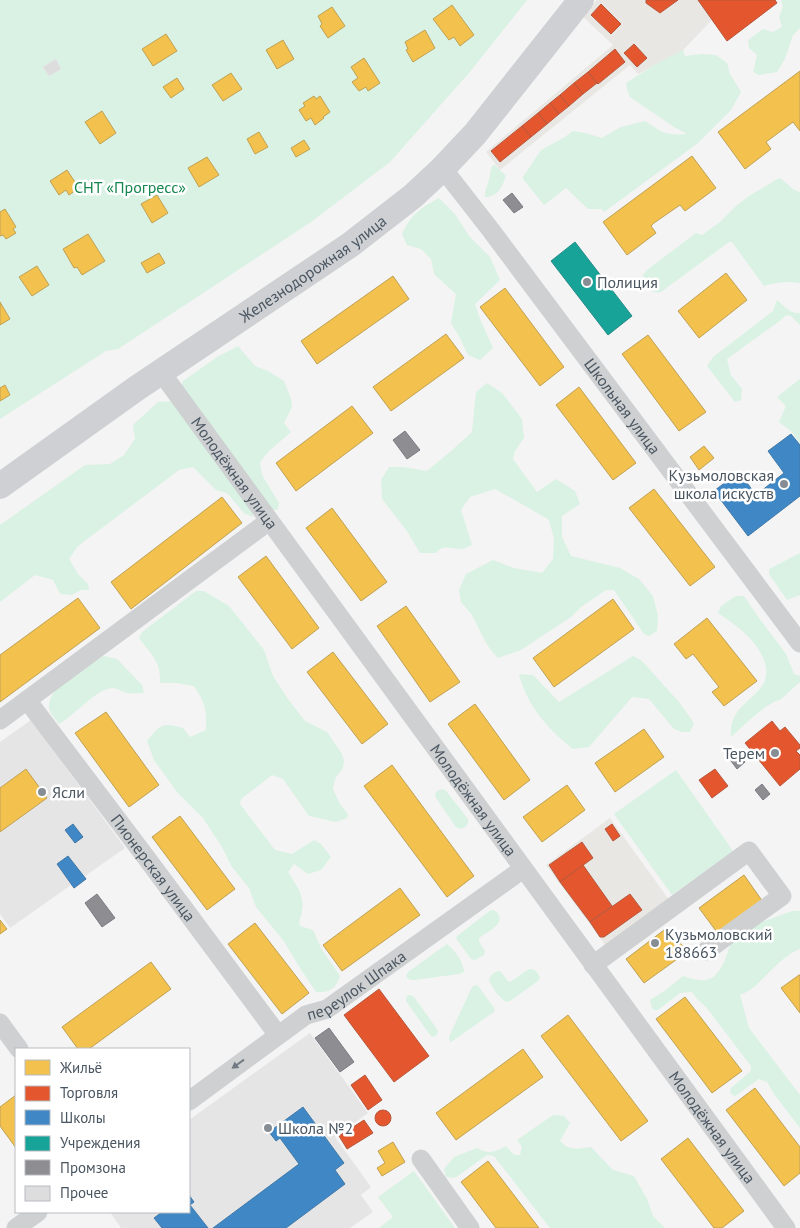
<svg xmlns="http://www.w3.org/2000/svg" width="800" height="1228" viewBox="0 0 800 1228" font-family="'PT Sans',sans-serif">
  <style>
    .commercial { fill: #e8e7e3 }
    .education { fill: #e6e5e6 }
    .green { fill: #d9f2e3 }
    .homes { fill: #f2c14e; stroke: #c0a154 }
    .shops { fill: #e4572e; stroke: #b6573d }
    .schools { fill: #3f88c5; stroke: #4279a7 }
    .public { fill: #17a398; stroke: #268c88 }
    .industry { fill: #8d8d92; stroke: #797c83 }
    .building { fill: #ddddde; stroke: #e5e6e7 }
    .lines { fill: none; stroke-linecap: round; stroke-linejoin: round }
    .street { stroke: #ced0d2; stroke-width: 19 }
    .secondary { stroke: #ced0d4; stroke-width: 26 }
    .oneway { fill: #727b83 }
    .poi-dot { fill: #868d94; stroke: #fff; stroke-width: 2 }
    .labels { text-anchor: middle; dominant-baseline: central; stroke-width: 5; stroke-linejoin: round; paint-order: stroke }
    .park-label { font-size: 16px; fill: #17864f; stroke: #fff }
    .street-label { font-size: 16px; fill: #4a5661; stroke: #fff }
    .poi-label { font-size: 16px; fill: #4a5661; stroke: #fff; text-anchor: start }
  </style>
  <rect width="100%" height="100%" fill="#f4f4f4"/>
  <g class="commercial">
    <polygon points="597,0 775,0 777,3 727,41 712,20 683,50 638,74 630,65 500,170 486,152 613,45 583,17"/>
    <polygon points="610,818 672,904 609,950 546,865"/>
  </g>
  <g class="education">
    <polygon points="31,720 125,848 85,876 87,879 74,889 71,885 10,928 0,914 0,742"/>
    <polygon points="310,1033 368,1113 335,1137 371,1187 361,1195 373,1212 350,1228 121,1228 110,1212 189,1212 189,1120"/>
  </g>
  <g class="green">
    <polygon points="0,0 527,0 469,73 390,162 311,222 118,349 106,351 0,419"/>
    <polygon points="781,0 800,0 800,28 793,35 785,59 777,72 759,75 753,72 757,55 749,48 748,40 763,29 773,32 782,27 779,17 783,7"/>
    <path d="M683 50 685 56 702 54 716 55 727 63 730 74 741 92 731 110 698 143 604 212 602 209H588L566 188 544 205 523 179V177L541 150 565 137 573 131 585 133 602 138 621 127 645 121C662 132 665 136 687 134L674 127 630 97 627 89 626 83 656 64Z"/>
    <path d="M493 165H495L506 176C502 187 498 197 485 197 485 190 486 189 488 183 491 177 489 171 493 165Z"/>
    <path d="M779 178C787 181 790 190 800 192V283C788 281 776 282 764 286L732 242H729L661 292C650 295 645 284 643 275L647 270 696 233 702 235 720 222 736 206 749 196Z"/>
    <path d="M439 198 454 213 470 237 490 257 500 280 475 304 480 319 493 348 480 360 468 355 460 338 451 323 456 294 434 274 431 259 421 249 407 245 402 234C411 215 420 208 439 198Z"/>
    <path d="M777 300C784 306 790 314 800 313V325L791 316 786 315 781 320 727 359 731 375 742 389 741 400 735 402 707 366 713 357 773 311Z"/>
    <polygon points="238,346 255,366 268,371 284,381 291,399 292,407 284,423 291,432 269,451 260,462 262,475 279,503 278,509 276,510 272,510 181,386 183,381 217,357"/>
    <polygon points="800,379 800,443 791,431 779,422 786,406 777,397"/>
    <path d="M487 383 502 393 522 419 524 438 515 451 513 459 537 492 556 479 575 491 580 504 562 516V537L571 556 620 568 639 579 653 596 658 616 657 631 649 636 644 634 614 590H606L581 607 571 617 521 650 498 658 490 649 485 641 472 615 461 602 459 590 466 574 493 560 514 568 542 573 553 559 554 539 549 520 529 508 495 489 470 497 461 510 472 545C468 547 464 549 460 549 450 549 443 544 436 553H420L407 531 382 499 381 480 389 467H403L427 471 450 452 472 432 476 392Z"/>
    <polygon points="174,401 252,508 253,517 244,513 227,493 216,490 193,467 179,470 78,546 69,559 78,574 88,584 89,590 81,590 72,595 60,594 53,580 35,575 0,602 0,525 85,465 110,464 124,455 135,439 133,425 158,402"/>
    <polygon points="800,553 800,595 787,600 769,574 769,569"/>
    <path d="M196 591H204L229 606 264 650 273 676 288 699 305 721 327 732 342 754 344 761 343 768 335 779 333 789 340 804 348 814 347 818 336 822 309 816 283 779 272 775 241 799 240 804 275 850 292 854 314 840 321 844 331 857 321 870 308 874 294 864 288 872C295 884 305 895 302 910 302 917 298 919 300 926L313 930 321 948 340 976C336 988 330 993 316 992L302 971 283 940 256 907 249 888 232 867 222 847 203 818 177 792 154 760 147 741C161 724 161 722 183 728L190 737 206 730C207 711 205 702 194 686L176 683H160C161 660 151 655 139 638L142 632Z"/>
    <path d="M736 596H744L759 618 786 654 794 674 800 676V682L780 700C767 702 742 727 731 737 729 709 748 705 762 686 765 683 765 679 766 675 767 669 766 666 764 660 755 638 737 626 718 613L721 606Z"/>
    <path d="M104 656 117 659 142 685 144 693C139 693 132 694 128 693 122 692 118 688 112 688 96 689 75 715 59 724 57 720 51 715 50 711 42 689 89 665 104 656Z"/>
    <path d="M633 656 642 661 679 702 694 723 690 732H682L674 729 649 699 632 697 589 747 573 749C548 729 527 706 519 674L533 675 559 702Z"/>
    <polygon points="676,770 733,851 672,895 614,814"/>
    <polygon points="443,789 446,791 468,819 468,823 465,827 461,829 456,827 436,798 435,794 438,790"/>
    <path d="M491 910C496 911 495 910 498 914 505 924 486 933 479 938V942L485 951 484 955 475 960 471 959 458 941 456 938 457 936Z"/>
    <path d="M792 911H800V949C783 955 768 975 754 987 750 990 745 993 740 995L749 1028 800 1095V1128L774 1094 767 1082 759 1079 735 1096 730 1093 731 1088 751 1071V1066L706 1007 697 999 692 992 680 993 658 1010H653L651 1005 650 1000 666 990 683 976C688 977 694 980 699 980 721 984 727 953 733 937L762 922Z"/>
    <path d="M447 944C455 951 463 961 464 972L459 974 414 980C410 980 408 979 406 976L408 972Z"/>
    <path d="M529 969C535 969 538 972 540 978L538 981 510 1001 506 1002C499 997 491 987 489 979 491 975 495 971 500 971L508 981 510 982Z"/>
    <polygon points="477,985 479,987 494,1008 495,1011 451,1042 449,1040 449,1037 471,989 473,986"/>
    <polygon points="408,995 411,995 414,997 437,1029 438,1032 436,1036 433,1037 430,1035 406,1001 406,998"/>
    <path d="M553 1115 564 1116 570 1123 560 1141C569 1151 579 1149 591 1147L613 1170 634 1176 647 1199 653 1216 665 1228H550L494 1156 487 1155 455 1178 446 1177 444 1169 454 1157 477 1148C489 1155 495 1152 506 1146L514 1155H520L522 1147 517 1140Z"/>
    <polygon points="414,1171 455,1228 379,1228 393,1217 378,1197"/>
  </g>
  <g class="homes">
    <polygon points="452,5 474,35 460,46 454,37 449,40 433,19"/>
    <polygon points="332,7 345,26 328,38 320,26 322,24 318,16"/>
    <polygon points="425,30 435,48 413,62 406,50 408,49 405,42"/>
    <polygon points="166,34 177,51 153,66 142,49"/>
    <polygon points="283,40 294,59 277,69 266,50"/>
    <polygon points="364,58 380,83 368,91 366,87 359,91 352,82 358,78 351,67"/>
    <polygon points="800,71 800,131 793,122 766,142 771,149 745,169 718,132"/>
    <polygon points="231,73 242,89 223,101 212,85"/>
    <polygon points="177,78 184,89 171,98 163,87"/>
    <polygon points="314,96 316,99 320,96 330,112 323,117 324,118 315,125 311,118 306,121 299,110 305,106 303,103"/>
    <polygon points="102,111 116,133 100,144 85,122"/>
    <polygon points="259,132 268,147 255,154 247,139"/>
    <polygon points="304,140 310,149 296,157 291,148"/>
    <polygon points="692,156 716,188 685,211 680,205 654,223 651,226 656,233 627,255 603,222"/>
    <polygon points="207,157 219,175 199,187 188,168"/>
    <polygon points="67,170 79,188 69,195 66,190 59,195 50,181"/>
    <polygon points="157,195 168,213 152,223 141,204"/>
    <polygon points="5,209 16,227 13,229 16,233 6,239 3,235 0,236 0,212"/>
    <polygon points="88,234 105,261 82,275 77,267 74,268 63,249"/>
    <polygon points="159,253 165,263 147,273 141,263"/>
    <polygon points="37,266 49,285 32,296 19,277"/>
    <polygon points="726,273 747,300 699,338 678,311"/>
    <polygon points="393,276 409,299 317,364 301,341"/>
    <polygon points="505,288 564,367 540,386 480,307"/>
    <polygon points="0,302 10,319 0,325"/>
    <polygon points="446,334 464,358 391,411 373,387"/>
    <polygon points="648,335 706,412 679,431 622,354"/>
    <polygon points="5,385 10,395 0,401 0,388"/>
    <polygon points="579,387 636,463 613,480 556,405"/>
    <polygon points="352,406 373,433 296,491 276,463"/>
    <polygon points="704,446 714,458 699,470 690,457"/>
    <polygon points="654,489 715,567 690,586 629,508"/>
    <polygon points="222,497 242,523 131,609 111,582"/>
    <polygon points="332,508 387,582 361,601 306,528"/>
    <polygon points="266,556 319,628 292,649 238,577"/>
    <polygon points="78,598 100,628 0,702 0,655"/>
    <polygon points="613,599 634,629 554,687 533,658"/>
    <polygon points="406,606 460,682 430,702 377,626"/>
    <polygon points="707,618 757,681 724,706 712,692 719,687 715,682 693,654 686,659 674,644"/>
    <polygon points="333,652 388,724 362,744 307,672"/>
    <polygon points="475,704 530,780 504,800 448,724"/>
    <polygon points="106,712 159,785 129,807 75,733"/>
    <polygon points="644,729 664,757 615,792 595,763"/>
    <polygon points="392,765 474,876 447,897 364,786"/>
    <polygon points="26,769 47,798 0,832 0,788"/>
    <polygon points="567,785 585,810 542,842 523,817"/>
    <polygon points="180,816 235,889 207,910 152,837"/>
    <polygon points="744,875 763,902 719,935 699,908"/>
    <polygon points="400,888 420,915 342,971 323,945"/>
    <polygon points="0,920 7,929 0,934"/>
    <polygon points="255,923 309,993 282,1014 228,944"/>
    <polygon points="668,927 687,952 644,983 626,959"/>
    <polygon points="151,962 171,989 89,1049 78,1049 62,1027"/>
    <polygon points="799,975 800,975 800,1013 781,988"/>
    <polygon points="685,997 742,1071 712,1093 656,1019"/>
    <polygon points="568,1015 648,1121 621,1141 541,1036"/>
    <polygon points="523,1049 543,1077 456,1140 436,1113"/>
    <polygon points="755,1088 800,1147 800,1173 784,1186 726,1110"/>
    <polygon points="16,1095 16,1148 0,1126 0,1107"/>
    <polygon points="688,1138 744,1211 722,1228 714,1228 661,1159"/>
    <polygon points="393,1142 405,1162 382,1176 377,1168 385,1163 378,1151"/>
    <polygon points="488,1161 539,1228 496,1228 469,1192 461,1182"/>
  </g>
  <g class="shops">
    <polygon points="646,0 678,0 660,13 646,3"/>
    <polygon points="698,0 775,0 777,3 727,41"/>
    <polygon points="601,4 621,24 611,34 591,15"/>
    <polygon points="634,44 647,58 637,67 624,53"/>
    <polygon points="615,49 625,62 598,84 588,72"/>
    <polygon points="588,72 597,83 583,94 574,83"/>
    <polygon points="574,83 583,94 569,106 560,95"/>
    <polygon points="560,95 569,106 559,114 550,103"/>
    <polygon points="550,103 559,114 547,124 538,113"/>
    <polygon points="538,113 547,124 531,137 522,126"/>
    <polygon points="522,126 531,137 500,162 491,151"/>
    <polygon points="772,721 780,731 785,727 800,745 800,748 796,751 800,755 800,769 780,786 745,743"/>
    <polygon points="715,769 728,786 712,798 699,780"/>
    <polygon points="612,824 620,836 613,841 605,829"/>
    <polygon points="582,842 593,858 560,882 549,865"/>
    <polygon points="583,865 612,906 590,922 560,882"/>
    <polygon points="630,894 642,910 604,937 600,937 590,922"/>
    <polygon points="379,989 429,1056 394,1082 344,1015"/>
    <polygon points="365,1075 382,1100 368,1110 351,1085"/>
    <circle cx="383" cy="1118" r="8"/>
    <polygon points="364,1120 373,1133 347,1149 339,1136"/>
  </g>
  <g class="schools">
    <polygon points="791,434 800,445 800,496 748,536 714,491 739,472 756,495 784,473 768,451"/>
    <polygon points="73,824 83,837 75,843 65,830"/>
    <polygon points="68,856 86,879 74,888 57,864"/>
    <polygon points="303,1107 344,1163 335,1170 345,1184 286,1228 213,1228 299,1164 280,1138 276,1141 269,1132"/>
    <polygon points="189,1195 194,1202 190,1205 208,1228 162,1228 154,1218 162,1212 189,1212"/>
  </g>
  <polygon class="public" points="575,242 632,316 608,335 551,261"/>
  <g class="industry">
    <polygon points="512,193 523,207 514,213 503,200"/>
    <polygon points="405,431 420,450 407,459 393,440"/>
    <polygon points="735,751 745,762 737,769 728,757"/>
    <polygon points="762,784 770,794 763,800 755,790"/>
    <polygon points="97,894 115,918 102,927 85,903"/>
    <polygon points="329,1028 354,1062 340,1072 315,1038"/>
  </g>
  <polygon class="building" points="56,59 61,69 49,76 43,67"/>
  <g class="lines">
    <g class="street">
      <path id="s1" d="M442 169 451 179 490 229 800 643"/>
      <path id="s2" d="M161 372 786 1228"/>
      <path id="s3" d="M27 700 145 856 278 1035"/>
      <polyline points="0,720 269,521"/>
      <polyline points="593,965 749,851 782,896 706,951"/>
      <polyline points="0,1023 19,1049"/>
      <path id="s4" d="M189 1101 306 1015 327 1009 523 869"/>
      <polyline points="421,1159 470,1228"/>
      <polyline points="16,1228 38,1212"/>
    </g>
    <path class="secondary" id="s5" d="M0 486 137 388 350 245 413 196 442 169 475 134 581 0"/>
  </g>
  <defs><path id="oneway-solid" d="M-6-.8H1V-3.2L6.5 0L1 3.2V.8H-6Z" transform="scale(1.25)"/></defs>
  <use class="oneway" href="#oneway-solid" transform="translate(238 1064) rotate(144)"/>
  <g class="poi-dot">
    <circle cx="587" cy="282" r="5"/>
    <circle cx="784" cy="484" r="5"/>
    <circle cx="775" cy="753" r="5"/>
    <circle cx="42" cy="792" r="5"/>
    <circle cx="655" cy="943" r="5"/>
    <circle cx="268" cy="1128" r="5"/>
  </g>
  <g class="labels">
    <g class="park-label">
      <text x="130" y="187">СНТ «Прогресс»</text>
    </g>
    <g class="street-label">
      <text stroke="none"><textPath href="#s5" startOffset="381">Железнодорожная улица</textPath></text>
      <text stroke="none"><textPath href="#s1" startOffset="298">Школьная улица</textPath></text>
      <text stroke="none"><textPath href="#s2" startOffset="125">Молодёжная улица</textPath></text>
      <text stroke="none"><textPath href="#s2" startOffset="530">Молодёжная улица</textPath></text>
      <text stroke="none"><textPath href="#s3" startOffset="210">Пионерская улица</textPath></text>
      <text stroke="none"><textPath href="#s4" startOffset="204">переулок Шпака</textPath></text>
      <text stroke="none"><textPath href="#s2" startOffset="935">Молодёжная улица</textPath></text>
    </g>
    <g class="poi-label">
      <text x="597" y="282">Полиция</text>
      <text x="774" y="475" text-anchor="end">Кузьмоловская<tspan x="774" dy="18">школа искуств</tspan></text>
      <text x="765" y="753" text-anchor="end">Терем</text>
      <text x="52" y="792">Ясли</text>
      <text x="665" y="934">Кузьмоловский<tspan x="665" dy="18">188663</tspan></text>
      <text x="278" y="1128">Школа №2</text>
    </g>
  </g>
  <rect x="15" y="1048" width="175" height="165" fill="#ffffff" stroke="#b7bbc0"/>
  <rect x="25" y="1060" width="25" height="15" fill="#f2c14e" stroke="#b7bbc0"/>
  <text x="60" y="1073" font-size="15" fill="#4a5661">Жильё</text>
  <rect x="25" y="1086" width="25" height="15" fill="#e4572e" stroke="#b7bbc0"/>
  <text x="60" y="1098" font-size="15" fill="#4a5661">Торговля</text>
  <rect x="25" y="1110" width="25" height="15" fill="#3f88c5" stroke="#b7bbc0"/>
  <text x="60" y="1123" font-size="15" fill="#4a5661">Школы</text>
  <rect x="25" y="1136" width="25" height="15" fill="#17a398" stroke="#b7bbc0"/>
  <text x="60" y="1148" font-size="15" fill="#4a5661">Учреждения</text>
  <rect x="25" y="1160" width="25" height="15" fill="#8d8d92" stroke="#b7bbc0"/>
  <text x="60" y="1173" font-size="15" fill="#4a5661">Промзона</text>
  <rect x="25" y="1186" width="25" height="15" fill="#ddddde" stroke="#b7bbc0"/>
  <text x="60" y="1198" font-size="15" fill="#4a5661">Прочее</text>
</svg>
